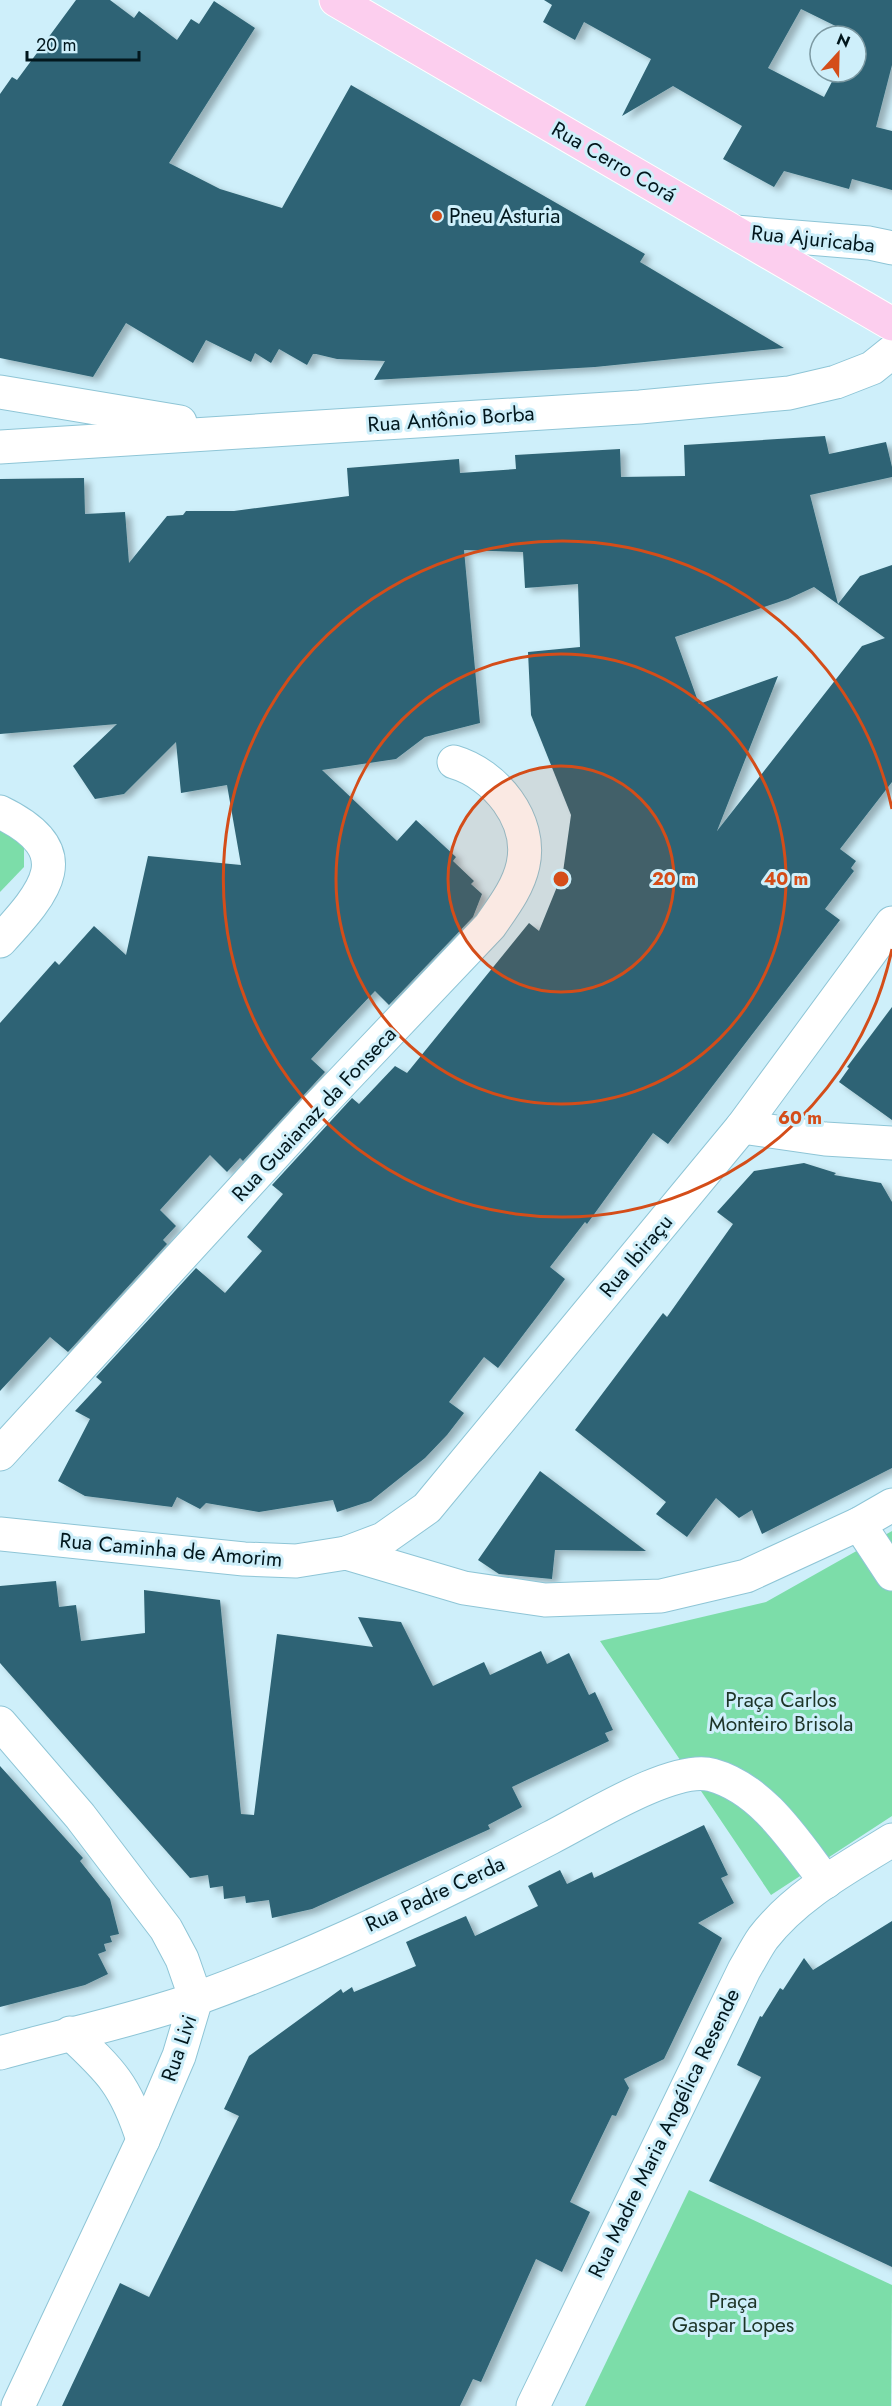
<svg xmlns="http://www.w3.org/2000/svg" width="892" height="2406" viewBox="0 0 892 2406" font-family="Jost,sans-serif">
  <style>
    .green { fill: #7cdda9 }
    .building { fill: #2e6474; fill-rule: evenodd; filter: url(#shadow) }
    .lines { fill: none; stroke-linecap: round; stroke-linejoin: round }
    .minor-casing { stroke: #8ec5d6; stroke-width: 35 }
    .major-casing { stroke: #fff; stroke-width: 35 }
    .minor { stroke: #fff; stroke-width: 33 }
    .major { stroke: #fcceee; stroke-width: 33 }
    .ring { fill: none; stroke: #d44d19; stroke-width: 3 }
    .poi-dot { fill: #d44d19; stroke: #ceeffa; stroke-width: 2 }
    .labels { text-anchor: middle; dominant-baseline: central; stroke-width: 6; stroke-linejoin: round; paint-order: stroke }
    .street-label { font-size: 21px; fill: #02171d; stroke: #ceeffa }
    .poi-label { font-size: 21px; fill: #02171d; stroke: #ceeffa; text-anchor: start }
    .park-label { font-size: 21px; fill: #1d3427; stroke: #ceeffa }
    .centre { fill: #d44d19; stroke: #ceeffa; stroke-width: 3 }
    .ring-label { font-size: 18px; text-anchor: middle; font-weight: bold; fill: #d44d19; stroke: #ceeffa; stroke-width: 6; stroke-linejoin: round; paint-order: stroke }
  </style>
  <defs>
    <filter id="shadow"><feDropShadow dx="6" dy="4" stdDeviation="3" flood-color="#0004"/></filter>
  </defs>
  <rect width="100%" height="100%" fill="#ceeffa"/>
  <g class="green">
    <polygon points="0,827 24,842 24,867 0,892"/>
    <polygon points="892,1531 892,1816 771,1895 600,1641 766,1602"/>
    <polygon points="689,2190 892,2285 891,2406 585,2406"/>
  </g>
  <g class="building">
    <polygon points="76,0 110,0 134,18 139,11 177,40 191,19 199,24 214,1 255,28 169,163 220,189 282,208 351,85 645,254 640,262 784,348 595,367 374,380 385,361 337,359 316,354 313,354 307,365 279,349 271,363 255,353 251,362 206,340 193,363 126,323 93,377 0,358 0,94 12,77 17,80"/>
    <path d="M544 0H892V65L876 127 892 131V190L852 179 849 189 784 171 774 187 723 159 742 126 673 86 622 116 651 59 584 22 575 40 543 22 552 5ZM801 9 856 36V72H837L824 97 768 68Z"/>
    <path d="M825 436 829 454 886 442 892 467V477L810 495 838 604 860 576 892 565V782L840 849 856 861 851 868 854 871 825 909 840 920 668 1144 653 1133 587 1224 585 1222 550 1267 565 1279 549 1301 498 1368 484 1357 449 1402 464 1413 447 1435 425 1458 371 1501 337 1512 333 1500 259 1512 206 1503 200 1509 177 1497 172 1507 85 1496 58 1481 90 1419 75 1411 102 1382 96 1377 196 1268 225 1293 262 1251 247 1237 283 1194 272 1185 352 1098 359 1104 395 1066 407 1073 529 923 539 931 563 872 571 815 531 715 528 652 580 647 578 584 525 588 523 552 464 550 480 723 425 737 396 759 322 770 397 841 416 820 456 857 453 861 474 881 471 884 482 894 473 917 389 1005 375 991 338 1030 311 1059 325 1072 243 1161 240 1158 227 1172 210 1155 160 1210 176 1226 163 1240 167 1244 68 1352 50 1337 0 1391V1023L55 961 59 965 94 926 126 955 148 856 241 865 227 785 181 793 176 742 124 794 95 799 73 766 117 724 0 734V479L84 478 85 514 125 512 129 563 167 516 183 515 186 511H234L349 496 347 468 459 459 460 473 516 469 515 455 620 449 621 477 685 476 684 445ZM814 587 885 638 862 646 717 831 778 676 699 704 675 637 788 599Z"/>
    <polygon points="892,1007 892,1120 839,1082 849,1068 847,1067"/>
    <polygon points="804,1163 836,1173 834,1175 881,1183 892,1202 892,1468 762,1534 752,1510 739,1518 716,1498 687,1537 656,1514 666,1502 575,1430 663,1313 667,1317 733,1224 717,1212 754,1171"/>
    <polygon points="540,1471 646,1551 555,1550 552,1579 499,1574 478,1560"/>
    <polygon points="56,1581 59,1607 76,1605 81,1641 145,1633 144,1590 220,1600 241,1814 254,1815 277,1634 373,1647 358,1617 401,1622 433,1686 484,1662 490,1675 541,1651 547,1664 569,1653 589,1695 595,1692 613,1730 605,1733 609,1741 512,1787 522,1807 488,1825 490,1829 312,1909 272,1918 269,1900 246,1903 245,1896 224,1899 223,1886 210,1888 208,1875 190,1878 0,1663 0,1586"/>
    <polygon points="0,1766 83,1858 80,1861 110,1899 119,1934 110,1936 112,1942 104,1944 106,1951 98,1954 108,1974 85,1985 0,2007"/>
    <polygon points="704,1825 728,1875 721,1878 734,1903 698,1923 722,1938 664,2059 624,2079 629,2088 616,2116 612,2115 570,2202 590,2212 562,2272 536,2259 481,2382 473,2379 460,2406 62,2406 120,2283 149,2297 239,2116 224,2109 249,2056 341,1989 343,1993 352,1987 354,1992 416,1966 406,1942 466,1916 475,1936 538,1906 528,1886 560,1870 567,1884 592,1872 594,1878"/>
    <polygon points="892,1921 892,2267 709,2181 761,2077 737,2065 760,2016 762,2017 780,1988 783,1990 804,1958 813,1970"/>
  </g>
  <g class="lines">
    <defs>
      <g id="minor">
        <polyline points="735,232 869,243 892,248"/>
        <polyline points="0,392 180,422"/>
        <polyline points="0,447 640,407 789,393 836,382 872,368 892,352"/>
        <path d="M0 812C81 851 46 891 0 941"/>
        <polyline points="742,1127 825,1139 892,1143"/>
        <path d="M0 1454 317 1108 490 926C503 907 518 888 523 865 533 820 495 774 454 762"/>
        <polyline points="859,1524 892,1574"/>
        <polyline points="0,1534 244,1559 296,1561 346,1553 464,1588 545,1600 661,1596 746,1576 859,1524 892,1505"/>
        <polyline points="346,1553 383,1539 427,1508 742,1127 892,923"/>
        <polyline points="0,1723 80,1816 166,1929 182,1959 196,1999 179,2056 143,2140 18,2406"/>
        <path d="M70 2033C111 2071 126 2086 143 2140"/>
        <path d="M0 2053C64 2035 136 2020 198 1998 319 1954 436 1897 550 1838 586 1820 674 1764 712 1775 763 1789 796 1843 826 1882"/>
        <path d="M533 2406 744 1970C750 1960 756 1948 763 1938 796 1895 847 1868 892 1840"/>
      </g>
      <polyline id="major" points="336,0 892,324"/>
    </defs>
    <use href="#minor" class="minor-casing"/>
    <use href="#major" class="major-casing"/>
    <use href="#minor" class="minor"/>
    <use href="#major" class="major"/>
  </g>
  <circle cx="561" cy="879" r="113" fill="#d44d19" fill-opacity=".12"/>
  <g class="ring">
    <circle cx="561" cy="879" r="113"/>
    <circle cx="561" cy="879" r="225"/>
    <path d="M892 949A338 338 0 1 1 892 809"/>
  </g>
  <circle class="poi-dot" cx="437" cy="216" r="6"/>
  <g class="labels">
    <g class="street-label">
      <text transform="translate(614 162) rotate(30)">Rua Cerro Corá</text>
      <text transform="translate(813 239) rotate(6)">Rua Ajuricaba</text>
      <text transform="translate(451 419) rotate(-4)">Rua Antônio Borba</text>
      <text transform="translate(314 1114) rotate(-47)">Rua Guaianaz da Fonseca</text>
      <text transform="translate(636 1256) rotate(-50)">Rua Ibiraçu</text>
      <text transform="translate(171 1550) rotate(5)">Rua Caminha de Amorim</text>
      <text transform="translate(435 1894) rotate(-25)">Rua Padre Cerda</text>
      <text transform="translate(179 2048) rotate(-71)">Rua Livi</text>
      <text transform="translate(664 2133) rotate(-64)">Rua Madre Maria Angélica Resende</text>
    </g>
    <g class="poi-label">
      <text x="449" y="216">Pneu Asturia</text>
    </g>
    <g class="park-label">
      <text x="781" y="1700">Praça Carlos<tspan x="781" dy="24">Monteiro Brisola</tspan></text>
      <text x="733" y="2301">Praça<tspan x="733" dy="24">Gaspar Lopes</tspan></text>
    </g>
  </g>
  <circle cx="561" cy="879" r="9" class="centre"/>
  <g class="ring-label">
    <text x="674" y="885">20 m</text>
    <text x="786" y="885">40 m</text>
    <text x="800" y="1124">60 m</text>
  </g>
  <g transform="translate(838 54) rotate(22)"><circle r="28" fill="#ceeffa" stroke="#7c99a2" stroke-width="1.5"/>
  <path d="M0-4.5L10 22L0 15L-10 22Z" fill="#d44d19"/>
  <text y="-9" font-size="16" font-weight="bold" text-anchor="middle" fill="#02171d">N</text>
  </g>
  <path d="M27 51v9h112v-9" fill="none" stroke="#02171d" stroke-width="3"/>
  <text x="36" y="51" font-size="18" fill="#02171d" stroke="#ceeffa" stroke-width="4.5" paint-order="stroke">20 m</text>
</svg>
